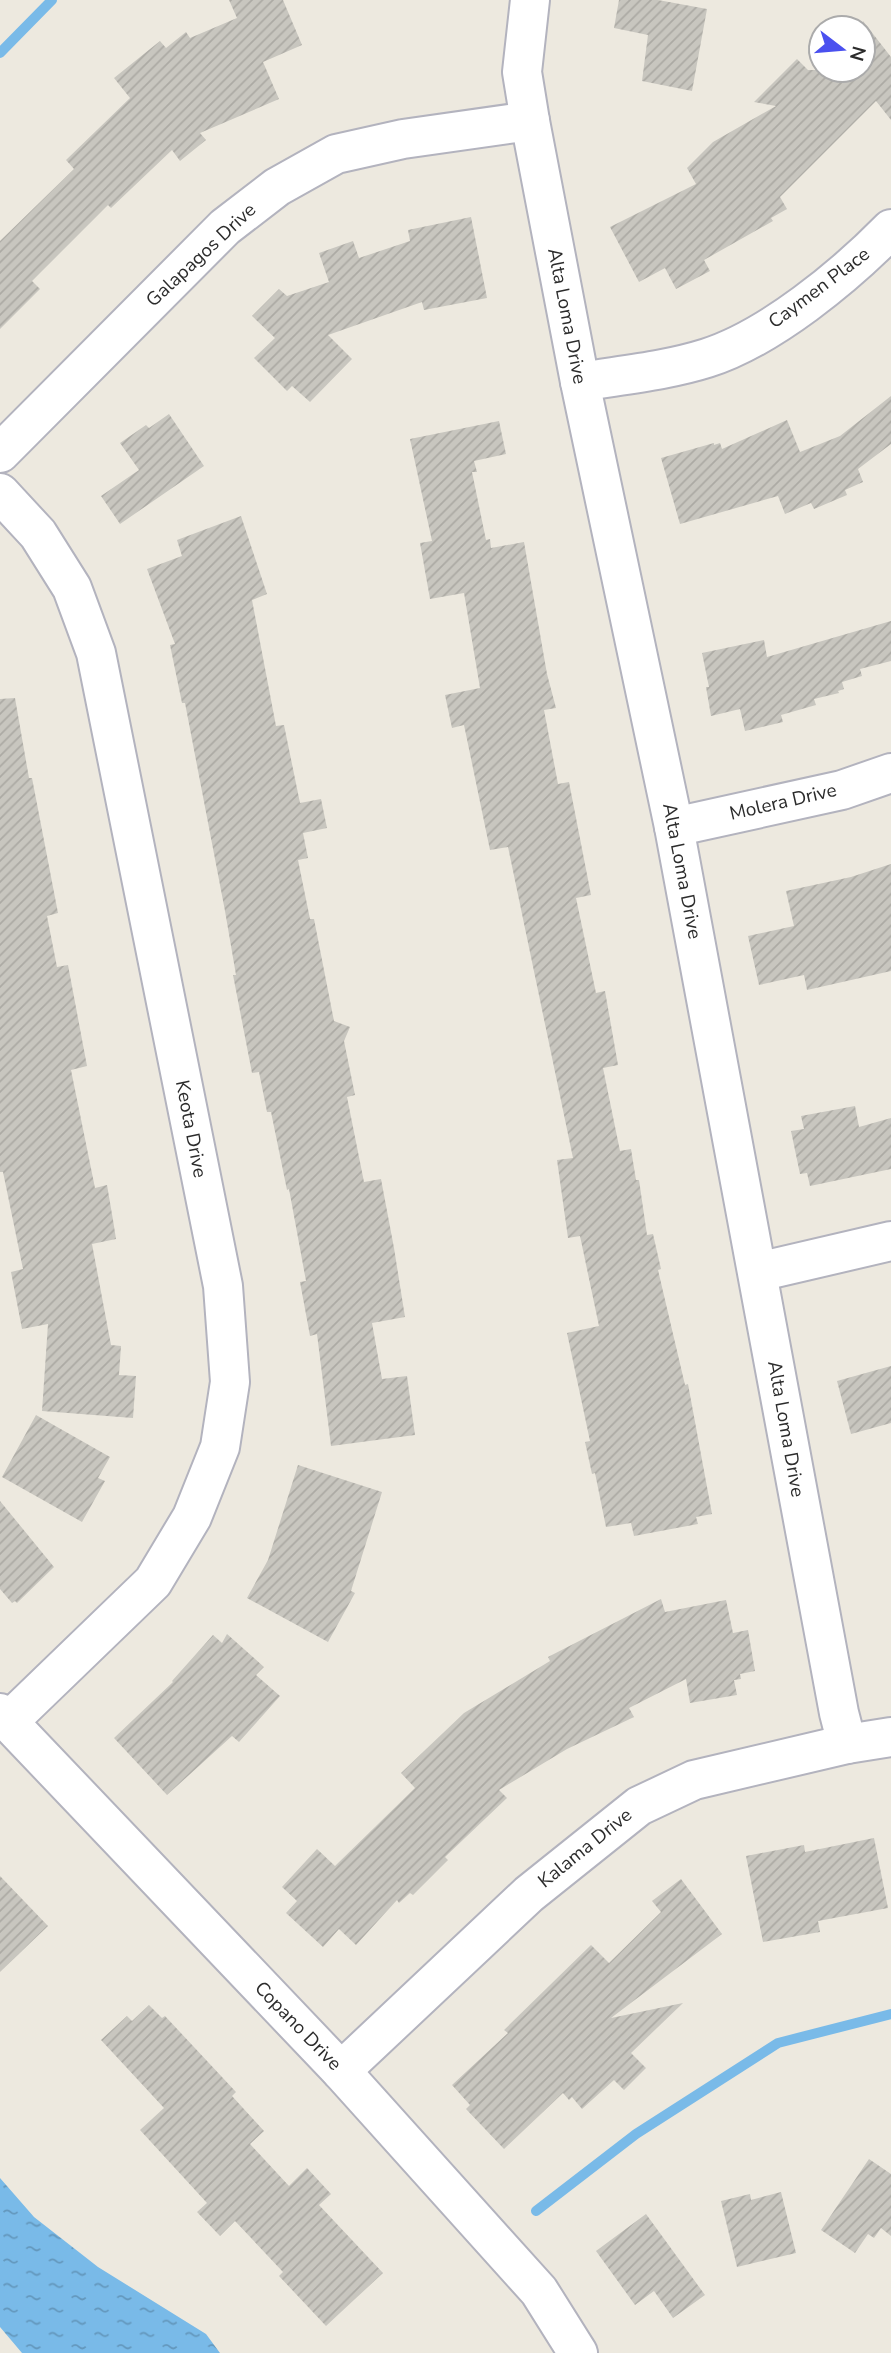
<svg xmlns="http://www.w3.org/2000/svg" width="891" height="2353" viewBox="0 0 891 2353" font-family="'Nunito Sans',sans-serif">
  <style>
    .water { fill: url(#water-ripples) }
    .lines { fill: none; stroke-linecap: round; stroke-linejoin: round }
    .stream { stroke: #79bae8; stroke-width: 10 }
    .building { fill: url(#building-hatch) }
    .minor-casing { stroke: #b3b3be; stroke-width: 42 }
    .minor { stroke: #fff; stroke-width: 38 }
    .labels { text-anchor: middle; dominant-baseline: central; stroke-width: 7; stroke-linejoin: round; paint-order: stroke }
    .street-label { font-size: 19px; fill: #2c2c2c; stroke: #fff }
  </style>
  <defs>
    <pattern id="water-ripples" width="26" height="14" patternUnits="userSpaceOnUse" patternTransform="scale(1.75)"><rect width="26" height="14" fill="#79bae8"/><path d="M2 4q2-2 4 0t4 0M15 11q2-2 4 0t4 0" fill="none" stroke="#6397bc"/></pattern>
    <pattern id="building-hatch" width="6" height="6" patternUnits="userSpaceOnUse" patternTransform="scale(1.75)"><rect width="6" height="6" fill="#c8c6bf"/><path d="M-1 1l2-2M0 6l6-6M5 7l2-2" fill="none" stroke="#acaaa4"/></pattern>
  </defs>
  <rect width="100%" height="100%" fill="#ede9df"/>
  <polygon class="water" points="0,2178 34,2217 98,2267 206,2334 220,2353 22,2353 0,2327"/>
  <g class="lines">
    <g class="stream">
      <polyline points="0,53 52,0"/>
      <polyline points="536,2211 636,2134 778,2043 891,2014"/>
    </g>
  </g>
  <g class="building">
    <polygon points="229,0 283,0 302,45 263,62 279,99 200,133 206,140 180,161 172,150 111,208 108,205 32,281 40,289 0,329 0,241 74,169 66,160 130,98 114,78 160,41 166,48 186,32 190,38 237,18"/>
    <polygon points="619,0 658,0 707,9 692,91 642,81 648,35 614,28"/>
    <polygon points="863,21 891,57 891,120 876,101 780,197 787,209 771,218 773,221 704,260 710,271 676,289 665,268 639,282 610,227 696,184 687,168 713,142 776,106 754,102 797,59 808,70 863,70"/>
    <polygon points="471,217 487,298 424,310 422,302 328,335 352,359 310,402 292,386 287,391 254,358 275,338 252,316 279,289 287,296 329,282 319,253 353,241 359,258 410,241 408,230"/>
    <polygon points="891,396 891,444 858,469 863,482 845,490 847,495 814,509 811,503 785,514 778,496 680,524 661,458 714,443 714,445 720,443 722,449 787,420 800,452 840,436"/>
    <polygon points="169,414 204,466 120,524 101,496 139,470 120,443 146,425 149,428"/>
    <polygon points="499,421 506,454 474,461 477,472 472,472 486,540 490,539 491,548 524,542 547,674 556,708 544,710 558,784 569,782 591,895 576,898 596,993 605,991 618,1065 603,1068 620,1151 631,1149 636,1180 639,1180 647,1235 653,1234 661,1269 658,1270 685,1385 688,1384 712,1514 696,1517 698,1524 634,1536 631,1523 606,1527 595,1473 592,1474 585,1442 590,1441 567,1333 599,1326 580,1236 568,1238 557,1160 573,1158 508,847 490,850 464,725 452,728 445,695 480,688 464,593 430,599 420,543 432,541 410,439"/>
    <polygon points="241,516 267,594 252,600 276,726 284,725 300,803 321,799 327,828 303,833 308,858 298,860 310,919 314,919 334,1021 350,1027 344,1041 355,1095 347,1097 364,1182 381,1179 394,1248 405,1317 372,1323 382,1379 407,1376 415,1435 331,1446 317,1334 310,1336 300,1282 306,1281 289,1189 287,1190 271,1112 267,1112 259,1072 252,1073 233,975 236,975 225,911 185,703 182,703 170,645 175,644 147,569 182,556 177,540"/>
    <polygon points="891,621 891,661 860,669 862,676 842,682 844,689 838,691 839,693 814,699 816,705 781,715 783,722 745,731 740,709 711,716 706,687 709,687 702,653 764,640 767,657"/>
    <polygon points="15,698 29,778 32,778 58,913 47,916 57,967 68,965 87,1066 71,1070 95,1188 107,1185 113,1220 116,1239 92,1244 111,1345 121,1346 119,1375 136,1376 133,1418 42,1411 48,1324 22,1329 11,1272 23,1269 3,1172 0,1172 0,699"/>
    <polygon points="891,864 891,971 807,990 804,975 759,985 748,936 794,926 786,891 851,877"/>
    <polygon points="855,1106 859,1127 891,1118 891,1169 810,1186 807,1173 800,1174 791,1131 804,1129 801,1116"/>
    <polygon points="891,1366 891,1423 851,1434 837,1381"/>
    <polygon points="36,1415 110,1457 98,1478 105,1481 82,1522 2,1477"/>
    <polygon points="298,1465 382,1492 351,1591 355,1593 328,1642 247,1598 268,1560"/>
    <polygon points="0,1501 54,1567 17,1603 15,1601 12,1603 0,1589"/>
    <polygon points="661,1599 665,1612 726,1600 733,1633 748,1630 755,1671 740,1674 741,1679 734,1680 737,1695 690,1703 686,1679 629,1708 634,1717 567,1749 499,1790 507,1798 445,1857 448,1860 413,1895 410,1893 399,1903 397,1900 356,1945 339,1929 323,1947 286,1913 297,1901 282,1887 317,1849 335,1866 415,1788 401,1773 464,1713 550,1661 548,1657"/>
    <polygon points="227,1634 264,1667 256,1675 280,1696 239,1742 232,1736 167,1795 114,1738 173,1682 172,1681 213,1635 222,1643"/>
    <polygon points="874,1838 888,1908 818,1921 820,1932 763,1942 746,1856 804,1845 805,1852"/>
    <polygon points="0,1876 48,1926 0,1972"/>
    <polygon points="681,1879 722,1934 611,2018 683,2003 631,2053 646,2068 624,2090 614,2080 582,2109 572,2097 569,2100 563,2093 504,2149 466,2109 470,2105 452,2085 508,2033 504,2030 591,1945 609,1963 661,1912 652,1901"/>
    <polygon points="149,2005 162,2018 165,2016 236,2092 232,2096 264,2131 250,2144 289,2186 307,2168 331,2194 319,2205 383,2273 326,2326 279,2276 283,2272 235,2221 220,2236 197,2212 207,2203 140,2130 164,2108 101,2040 127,2016 132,2021"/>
    <polygon points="869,2159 891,2174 891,2236 881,2228 874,2238 868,2234 855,2253 821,2230"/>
    <polygon points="781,2192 796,2253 737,2267 721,2201 750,2194 751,2200"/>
    <polygon points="646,2214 705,2295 673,2318 654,2291 635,2305 596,2251"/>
  </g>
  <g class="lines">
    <defs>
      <g id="minor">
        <polyline points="530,0 522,72 530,121 580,382 674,827 839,1713 847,1744"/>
        <path d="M580 382C622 375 666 371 707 358 770 338 845 276 891 229"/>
        <polyline points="0,453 225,227 277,187 336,154 403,139 530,121"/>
        <polyline points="0,493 38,534 72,588 96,653 223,1286 230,1382 220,1447 192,1517 153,1582 8,1722"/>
        <polyline points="674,827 842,790 891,773"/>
        <polyline points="758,1272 891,1241"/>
        <polyline points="0,1713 341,2071 539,2291 578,2353"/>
        <polyline points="341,2071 529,1894 639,1806 694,1780 847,1744 891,1737"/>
      </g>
    </defs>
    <use href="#minor" class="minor-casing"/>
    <use href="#minor" class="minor"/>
  </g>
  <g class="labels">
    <g class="street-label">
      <text transform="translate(201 255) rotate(-43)">Galapagos Drive</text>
      <text transform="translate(819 288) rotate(-37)">Caymen Place</text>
      <text transform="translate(567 316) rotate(79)">Alta Loma Drive</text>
      <text transform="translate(783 802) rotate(-13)">Molera Drive</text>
      <text transform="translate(682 871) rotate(79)">Alta Loma Drive</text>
      <text transform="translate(191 1129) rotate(79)">Keota Drive</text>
      <text transform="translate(786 1429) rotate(80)">Alta Loma Drive</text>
      <text transform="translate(585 1848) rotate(-39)">Kalama Drive</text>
      <text transform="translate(298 2026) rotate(46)">Copano Drive</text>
    </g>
  </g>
  <g transform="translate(842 49) rotate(106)"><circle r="33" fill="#ffffff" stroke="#ababab" stroke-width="2"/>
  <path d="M0-5L12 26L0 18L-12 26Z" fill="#4a50ef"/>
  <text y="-10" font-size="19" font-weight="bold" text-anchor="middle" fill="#2c2c2c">N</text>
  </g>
</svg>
